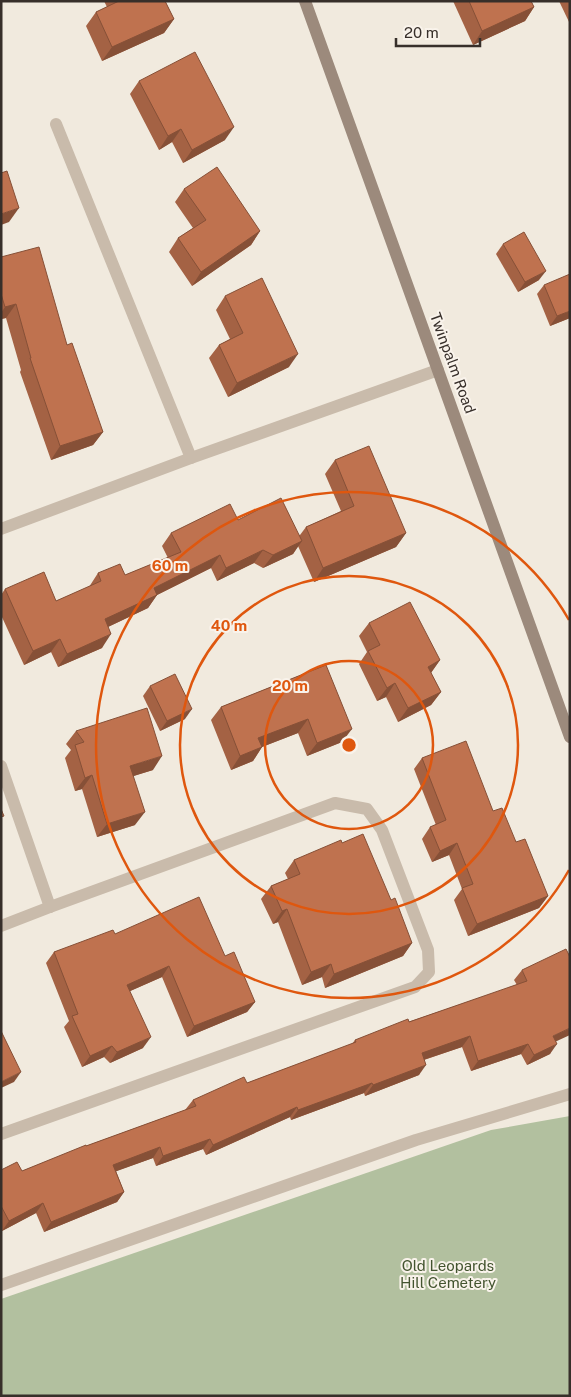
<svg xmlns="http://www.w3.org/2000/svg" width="571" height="1397" viewBox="0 0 571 1397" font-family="'Public Sans',sans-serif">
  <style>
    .green { fill: #b2c09f }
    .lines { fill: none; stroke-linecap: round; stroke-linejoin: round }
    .minor { stroke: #c9bbab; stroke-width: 12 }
    .secondary { stroke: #9c8a7c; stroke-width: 12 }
    .wall { fill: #a46244 }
    .shaded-wall { fill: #865037 }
    .building { fill: #bf724f; stroke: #865037 }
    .ring { fill: none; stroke: #df570e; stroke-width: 2.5 }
    .labels { text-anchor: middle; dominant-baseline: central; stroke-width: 4; stroke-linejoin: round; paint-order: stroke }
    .street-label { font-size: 15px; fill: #372f2a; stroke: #f9f3eb }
    .park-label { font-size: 15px; fill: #43542f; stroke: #f9f3eb }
    .centre { fill: #df570e; stroke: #f9f3eb; stroke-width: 2.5 }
    .ring-label { font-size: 15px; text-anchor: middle; font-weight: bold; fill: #df570e; stroke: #f9f3eb; stroke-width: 4; stroke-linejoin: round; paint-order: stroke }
  </style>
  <rect width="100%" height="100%" fill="#f1eade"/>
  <polygon class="green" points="570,1116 570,1396 1,1396 1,1299 491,1130"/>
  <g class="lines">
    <g class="minor">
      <polyline points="56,124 191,458"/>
      <polyline points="1,529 191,458 438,370"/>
      <polyline points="1,766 50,907"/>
      <polyline points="1,926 50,907 335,803 367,809 382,830 428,950 429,972 415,987 1,1134"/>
      <polyline points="1,1285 416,1140 570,1094"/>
    </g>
    <polyline class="secondary" points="305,1 570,737"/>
  </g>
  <g class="wall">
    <polygon points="104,1 165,1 174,19 164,33 102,61 86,26 96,12 107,7"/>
    <polygon points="453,1 531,1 534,7 525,21 473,45"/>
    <polygon points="559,1 570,1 570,24"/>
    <polygon points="139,81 225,140 183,163 172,142 159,150 130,94"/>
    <polygon points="184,189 260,231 251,245 192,286 169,252 178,238 193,228 175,202"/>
    <polygon points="503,244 539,280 518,292 496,254"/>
    <polygon points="1,257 67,345 103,432 93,445 51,460 20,372 21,370 6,318 1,319"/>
    <polygon points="544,285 570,318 550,326 537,294"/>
    <polygon points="225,296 289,367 228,397 209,358 219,345 230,339 216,310"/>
    <polygon points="335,460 406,533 396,547 314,582 298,546 293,554 263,568 254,563 217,581 211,568 157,595 148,608 108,627 102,648 58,667 51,652 24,665 1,615 1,595 5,589 56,601 89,587 98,573 125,575 168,558 162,546 171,533 238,520 300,535 306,527 341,511 325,474"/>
    <polygon points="369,623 440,660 431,673 441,692 431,705 398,722 386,697 377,701 359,664 367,652 359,636"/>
    <polygon points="326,665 342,742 307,756 298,733 262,747 253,761 231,770 211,720 221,707"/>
    <polygon points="150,686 185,719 160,731 143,696"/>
    <polygon points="76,731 153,770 133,776 135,825 97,837 82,789 75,791 65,758 71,750 66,744"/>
    <polygon points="422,758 493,811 516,842 548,896 539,908 468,936 454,900 462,889 449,855 432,862 422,839 430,827 436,825 414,769"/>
    <polygon points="342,843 391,900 412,943 403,956 325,988 322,977 302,985 278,922 273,924 261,899 271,886 288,879 285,873 294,860"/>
    <polygon points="115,934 225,956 255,1002 247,1012 187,1037 162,977 130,991 143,1048 110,1063 104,1057 82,1067 64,1027 69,1021 46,963 54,952"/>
    <polygon points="522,970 556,1041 550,1054 527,1065 521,1054 471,1071 462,1047 424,1060 419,1075 365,1096 364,1093 291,1120 290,1117 206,1155 203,1149 156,1166 153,1158 116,1171 124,1192 117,1202 44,1232 36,1213 2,1231 1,1230 1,1170 22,1171 86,1146 185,1110 193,1100 247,1083 352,1044 355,1040 517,985 514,980"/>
  </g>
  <g class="shaded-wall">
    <polygon points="534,7 525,21 473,45 482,31"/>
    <polygon points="174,19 164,33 102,61 112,47"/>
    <polygon points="234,127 225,140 183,163 192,150"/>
    <polygon points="181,129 172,142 159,150 168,136"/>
    <polygon points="19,208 9,222 1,225 1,214"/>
    <polygon points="260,231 251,245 192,286 201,272"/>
    <polygon points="546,271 539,280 518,292 525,282"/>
    <polygon points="16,304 6,318 1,319 1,313 5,307"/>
    <polygon points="570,311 570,318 550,326 557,316"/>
    <polygon points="298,354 289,367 228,397 237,383"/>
    <polygon points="103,432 93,445 51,460 60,446"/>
    <polygon points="406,533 396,547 314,582 323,568"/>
    <polygon points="302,541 293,554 263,568 273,555"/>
    <polygon points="263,550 254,563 217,581 226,568"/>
    <polygon points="220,555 211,568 157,595 148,608 95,633 105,619 154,588"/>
    <polygon points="111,634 102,648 58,667 67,654"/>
    <polygon points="60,639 51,652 24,665 33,651"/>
    <polygon points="440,660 430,674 428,667"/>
    <polygon points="395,683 386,697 377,701 387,688"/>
    <polygon points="441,692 431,705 398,722 408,708"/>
    <polygon points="192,709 185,719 160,731 167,721"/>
    <polygon points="308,719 298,733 249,752 258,738"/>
    <polygon points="352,729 342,742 307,756 317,743"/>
    <polygon points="262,747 253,761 231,770 240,756"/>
    <polygon points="162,756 153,770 121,780 130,766"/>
    <polygon points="92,775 82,789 75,791 85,778"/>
    <polygon points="145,812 135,825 97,837 107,824"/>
    <polygon points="457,843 449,855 432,862 440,851"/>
    <polygon points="548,896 539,908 468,936 477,924"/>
    <polygon points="287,909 278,922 273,924 282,911"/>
    <polygon points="412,943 403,956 325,988 334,974"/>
    <polygon points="331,964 322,977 302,985 311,972"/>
    <polygon points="169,966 162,977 119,996 127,985"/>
    <polygon points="255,1002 247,1012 187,1037 194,1026"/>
    <polygon points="570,1028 570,1035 546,1046 553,1036"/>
    <polygon points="470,1036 462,1047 414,1063 422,1053"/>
    <polygon points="151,1037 143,1048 110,1063 117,1052"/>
    <polygon points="528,1044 521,1054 471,1071 478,1061"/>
    <polygon points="557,1044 550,1054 527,1065 534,1055"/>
    <polygon points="112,1046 104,1057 82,1067 90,1056"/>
    <polygon points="426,1065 419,1075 365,1096 373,1085"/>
    <polygon points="21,1072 14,1082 1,1088 1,1082"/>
    <polygon points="372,1083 364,1093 291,1120 298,1110"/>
    <polygon points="297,1107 290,1117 206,1155 213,1145"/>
    <polygon points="210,1139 203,1149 156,1166 163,1156"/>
    <polygon points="160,1147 153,1158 106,1175 113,1165"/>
    <polygon points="124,1192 117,1202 44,1232 51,1222"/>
    <polygon points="43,1203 36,1213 2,1231 9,1221"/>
  </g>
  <g class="building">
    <polygon points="119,1 165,1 174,19 112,47 96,12"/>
    <polygon points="469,1 531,1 534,7 482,31"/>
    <polygon points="195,52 234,127 192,150 181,129 168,136 139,81"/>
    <polygon points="217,167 260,231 201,272 178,238 206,220 184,189"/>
    <polygon points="7,171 19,208 1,214 1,173"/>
    <polygon points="524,232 546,271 525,282 503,244"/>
    <polygon points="39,247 67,345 72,343 103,432 60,446 30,358 31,358 16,304 5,307 1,294 1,257"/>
    <polygon points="570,274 570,311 557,316 544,285"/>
    <polygon points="262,278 298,354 237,383 219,345 243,333 225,296"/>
    <polygon points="369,446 406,533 323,568 306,527 354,506 335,460"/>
    <polygon points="281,498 302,541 273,555 263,550 226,568 220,555 154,588 157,595 105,619 111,634 67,654 60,639 33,651 5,589 44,572 56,601 101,581 98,573 120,564 125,575 181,552 171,533 230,504 238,520"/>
    <polygon points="410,602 440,660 428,667 441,692 408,708 395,683 387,688 368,651 380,645 369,623"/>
    <polygon points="326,665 352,729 317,743 308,719 258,738 262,747 240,756 221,707"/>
    <polygon points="175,674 192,709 167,721 150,686"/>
    <polygon points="147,708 162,756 130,766 145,812 107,824 92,775 85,778 75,745 84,742 76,731"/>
    <polygon points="466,741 493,811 502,808 516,842 525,839 548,896 477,924 462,888 473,884 457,843 440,851 430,827 446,820 422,758"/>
    <polygon points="1,809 4,816 1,817"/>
    <polygon points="363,834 391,900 395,898 412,943 334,974 331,964 311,972 287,909 282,911 271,886 300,874 294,860 341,840 342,843"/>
    <polygon points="199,897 225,956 234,952 255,1002 194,1026 169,966 127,985 151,1037 117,1052 112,1046 90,1056 72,1016 78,1014 54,952 113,930 115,934"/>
    <polygon points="566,949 570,957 570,1028 553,1036 557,1044 534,1055 528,1044 478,1061 470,1036 422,1053 426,1065 373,1085 372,1083 298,1110 297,1107 213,1145 210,1139 163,1156 160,1147 113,1165 124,1192 51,1222 43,1203 9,1221 1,1206 1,1170 17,1162 22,1171 86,1145 86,1146 196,1106 193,1100 244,1077 247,1083 356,1042 355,1040 408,1019 409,1022 527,981 522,970"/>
    <polygon points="1,1031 21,1072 1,1082"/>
  </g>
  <g class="ring">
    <circle cx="349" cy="745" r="84"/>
    <circle cx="349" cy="745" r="169"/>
    <path d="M569 870A253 253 0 1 1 569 620"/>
  </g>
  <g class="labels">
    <g class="street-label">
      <text transform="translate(453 363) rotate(70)">Twinpalm Road</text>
    </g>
    <g class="park-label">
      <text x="448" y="1265">Old Leopards<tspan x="448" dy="17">Hill Cemetery</tspan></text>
    </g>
  </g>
  <circle cx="349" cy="745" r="8" class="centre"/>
  <g class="ring-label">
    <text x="170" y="571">60 m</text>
    <text x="229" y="631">40 m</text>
    <text x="290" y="691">20 m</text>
  </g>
  <rect width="571" height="1397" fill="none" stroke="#372f2a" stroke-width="5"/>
  <path d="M396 38v8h84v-8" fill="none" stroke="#372f2a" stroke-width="2.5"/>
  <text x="404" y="38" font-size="15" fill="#372f2a" stroke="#f9f3eb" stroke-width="4" paint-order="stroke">20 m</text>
</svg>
